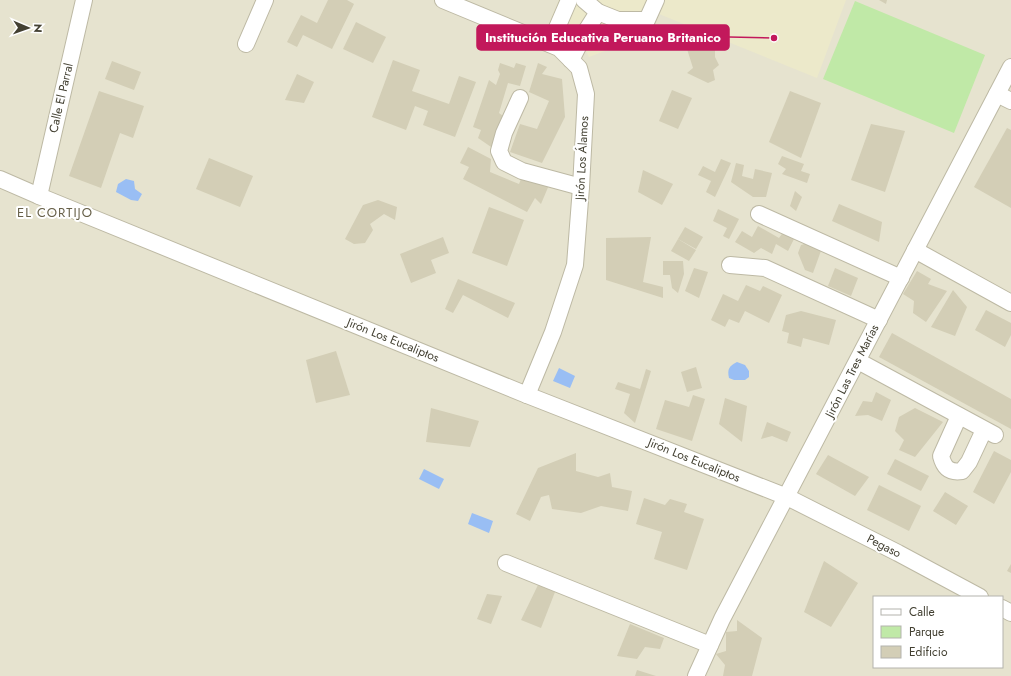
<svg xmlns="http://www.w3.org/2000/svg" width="1011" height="676" viewBox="0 0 1011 676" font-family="Jost,sans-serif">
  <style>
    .residential { fill: #e6e3cf; fill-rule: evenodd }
    .education { fill: #ece9ca }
    .green { fill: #c0e9a7 }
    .water { fill: #99bef4 }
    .building { fill: #d3ceb6 }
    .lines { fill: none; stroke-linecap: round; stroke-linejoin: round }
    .minor-casing { stroke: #bdb9a4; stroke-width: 18 }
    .minor { stroke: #fff; stroke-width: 16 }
    .labels { text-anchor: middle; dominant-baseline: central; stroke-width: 4; stroke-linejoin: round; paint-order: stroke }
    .street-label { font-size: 12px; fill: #434032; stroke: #fff }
    .neighbourhood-label { font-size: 13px; letter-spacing: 1px; fill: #676049; stroke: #fff }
    .leader { fill: none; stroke: #c2185b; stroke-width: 1.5 }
    .callout-dot { fill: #c2185b; stroke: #fff; stroke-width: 1.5 }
    .callout { fill: #c2185b; stroke: #c2185b; stroke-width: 1.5 }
    .callout-label { font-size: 13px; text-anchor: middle; font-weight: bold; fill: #fff }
  </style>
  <rect width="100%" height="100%" fill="#f2f0e1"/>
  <path class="residential" d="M0 0H1011V676H0ZM874 597H1002V667H874Z"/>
  <polygon class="education" points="559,0 846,0 817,78 659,14 647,35 589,57 581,41 548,25"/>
  <polygon class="green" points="855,1 985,55 954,133 823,79"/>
  <g class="water">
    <polygon points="126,179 134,181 135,189 142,194 138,201 131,200 116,192 118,184"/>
    <path d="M737 362 745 365 749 371V377L745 380H734L729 378C727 369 729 366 737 362Z"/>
    <polygon points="559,368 575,376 570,388 553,381"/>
    <polygon points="424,469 444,479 439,489 419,479"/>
    <polygon points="472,513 493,521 489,533 468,524"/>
  </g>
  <g class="building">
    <polygon points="328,0 347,0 354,4 332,49 303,35 297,47 287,42 301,15 317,23"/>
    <polygon points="879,0 887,0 886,4"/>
    <polygon points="356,22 386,37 373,63 343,49"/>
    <polygon points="684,26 715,47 715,57 719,65 713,70 715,80 708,83 687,73 693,68 687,49"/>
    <polygon points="393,60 420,70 412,91 449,104 459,76 476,82 455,137 423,125 428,111 415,106 406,130 372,117"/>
    <polygon points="112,61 141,72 134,90 105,79"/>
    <polygon points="500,63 514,68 516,63 526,66 520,86 508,83 499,113 503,116 494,149 478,138 481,130 473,127 489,80 496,85 500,74 498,70"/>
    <polygon points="538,63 547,67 542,74 562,79 565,117 542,163 510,152 520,124 537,129 549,101 529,92"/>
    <polygon points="297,74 314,82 304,103 285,100"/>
    <polygon points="672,90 692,98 678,129 659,121"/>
    <polygon points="99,91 144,106 133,138 120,133 101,188 69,176"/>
    <polygon points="790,91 821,103 801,158 769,142"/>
    <polygon points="871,124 905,131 885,192 851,180"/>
    <polygon points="1007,128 1011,130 1011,208 974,187"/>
    <polygon points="468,147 491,159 490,172 519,184 523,174 549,185 541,204 535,198 527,212 463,179 469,167 460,163"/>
    <polygon points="782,156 804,164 801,171 810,174 807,183 782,174 786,169 778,164"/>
    <polygon points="209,158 253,176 240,207 196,189"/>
    <polygon points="721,159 731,163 715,197 706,192 711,181 698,175 703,166 715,172"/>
    <polygon points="736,163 744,165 742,176 753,179 755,169 772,173 766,197 753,197 731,182"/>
    <polygon points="643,170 673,184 662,205 638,192"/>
    <polygon points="795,191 802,197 796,211 790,206"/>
    <polygon points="378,200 397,207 395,220 384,214 370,224 373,230 365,243 354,244 345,239 363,205"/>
    <polygon points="839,204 882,222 879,242 832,221"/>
    <polygon points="489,207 524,220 507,266 472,253"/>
    <polygon points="718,209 739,219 729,239 723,236 727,228 713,221"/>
    <polygon points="758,226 779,238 784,231 795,237 788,251 776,244 772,254 761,248 754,253 735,242 742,231 752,237"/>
    <polygon points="685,227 703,237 696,249 678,239"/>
    <polygon points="443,237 449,253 431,260 436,273 411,283 400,254"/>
    <polygon points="651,237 643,282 663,287 663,298 606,280 606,238"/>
    <polygon points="678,239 696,250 689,261 671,251"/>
    <polygon points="808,243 822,248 813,273 805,270 798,253 801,245"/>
    <polygon points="663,261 683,261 684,274 678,293 672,288 670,275 663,275"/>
    <polygon points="694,268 708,272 699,298 685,291"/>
    <polygon points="835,268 858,278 851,296 828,286"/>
    <polygon points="917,271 931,279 928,284 947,291 926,322 913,313 914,301 903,294"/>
    <polygon points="458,279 515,303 508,318 463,295 453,313 445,309"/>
    <polygon points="746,285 760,291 763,286 782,295 769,323 745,311 739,323 729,319 725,327 711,320 723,294 738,301"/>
    <polygon points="953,290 967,307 955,336 931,327"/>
    <polygon points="986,310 1011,323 1011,335 1005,347 975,330"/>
    <polygon points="801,311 836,320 829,345 803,338 801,347 787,343 789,333 782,331 786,315"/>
    <polygon points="892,333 1011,399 1011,429 879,357"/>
    <polygon points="336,351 350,395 316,403 306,360"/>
    <polygon points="696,367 702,388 687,392 681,372"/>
    <polygon points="646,369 651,371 635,423 624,413 630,394 615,389 618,382 640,389"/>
    <polygon points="876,392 891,400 882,421 868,415 855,416 863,401 872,402"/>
    <polygon points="693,395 705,399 692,441 656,429 665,400 689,407"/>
    <polygon points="725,398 747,406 742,442 719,424"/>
    <polygon points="431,408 479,421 470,447 426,442"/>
    <polygon points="915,408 943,422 915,457 899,450 904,440 895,431 899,417"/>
    <polygon points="767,422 791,432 787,442 772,436 761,439"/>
    <polygon points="994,451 1011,460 1011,472 994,504 973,492"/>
    <polygon points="576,453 576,471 598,477 610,473 612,487 632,491 628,511 601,506 581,513 552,509 549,495 541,497 530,521 516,514 538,468"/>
    <polygon points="828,455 869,477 855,496 816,474"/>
    <polygon points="895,459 929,476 921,491 887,474"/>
    <polygon points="879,485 921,506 909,531 867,510"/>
    <polygon points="945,492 968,506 956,525 933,511"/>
    <polygon points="644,498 665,505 670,499 687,504 684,512 704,519 687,570 654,559 662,532 636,524"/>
    <polygon points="824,561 858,583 831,627 804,612"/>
    <polygon points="1011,564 1011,573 1007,571"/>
    <polygon points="538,585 555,592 541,628 521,620"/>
    <polygon points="487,594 502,596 491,624 477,619"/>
    <polygon points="737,620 762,638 752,676 723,676 725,665 716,654 726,651 726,632 737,631"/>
    <polygon points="630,624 664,638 660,649 645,647 637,659 617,656"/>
    <polygon points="637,670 656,676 635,676"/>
  </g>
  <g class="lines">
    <defs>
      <g id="minor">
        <polyline points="443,0 559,48 579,68 586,94 581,187 575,265 553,332 527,395"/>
        <polyline points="584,0 598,12 618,20 647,20 656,0"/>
        <polyline points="246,44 265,0"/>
        <polyline points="550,44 569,0"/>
        <polyline points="571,60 586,31 598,12"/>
        <polyline points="997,94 1011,101"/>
        <polyline points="520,98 504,133 499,151 504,162 522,171 581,187"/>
        <polyline points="0,179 39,196 527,395 787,497 898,553 980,597"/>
        <polyline points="39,196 84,0"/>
        <polyline points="759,214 901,278"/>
        <polyline points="915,250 1011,303"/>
        <polyline points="730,265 765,268 879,320"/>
        <polyline points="858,361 995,435"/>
        <path d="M959 416 941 456C944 468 949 473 962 471L969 462 984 430"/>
        <polyline points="506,563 710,645"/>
        <polyline points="1002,608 1011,613"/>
        <polyline points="696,676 722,619 1011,67"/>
      </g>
    </defs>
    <use href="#minor" class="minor-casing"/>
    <use href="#minor" class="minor"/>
  </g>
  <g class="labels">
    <g class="street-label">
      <text transform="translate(61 98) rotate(-77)">Calle El Parral</text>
      <text transform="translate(582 158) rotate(-87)">Jirón Los Álamos</text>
      <text transform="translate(393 340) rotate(22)">Jirón Los Eucaliptos</text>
      <text transform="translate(852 371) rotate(-63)">Jirón Las Tres Marías</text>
      <text transform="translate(694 460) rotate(22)">Jirón Los Eucaliptos</text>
      <text transform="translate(884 546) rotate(27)">Pegaso</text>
    </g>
    <g class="neighbourhood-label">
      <text x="55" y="212">EL CORTIJO</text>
    </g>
  </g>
  <path class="leader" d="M774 38L729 37"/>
  <circle class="callout-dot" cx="774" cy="38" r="4"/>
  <rect class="callout" x="477" y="25" width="252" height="25" rx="4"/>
  <g class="callout-label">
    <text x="603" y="42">Institución Educativa Peruano Britanico</text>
  </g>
  <rect x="873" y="596" width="130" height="72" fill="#ffffff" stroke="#b4b3ad"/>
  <rect x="881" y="609" width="20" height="6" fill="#ffffff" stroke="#b4b3ad"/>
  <text x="909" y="616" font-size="12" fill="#434032">Calle</text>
  <rect x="881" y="626" width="20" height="12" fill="#c0e9a7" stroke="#b4b3ad"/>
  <text x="909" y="636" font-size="12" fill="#434032">Parque</text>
  <rect x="881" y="646" width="20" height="12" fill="#d3ceb6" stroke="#b4b3ad"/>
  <text x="909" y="656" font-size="12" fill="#434032">Edificio</text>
  <g transform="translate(28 28) rotate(92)" stroke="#ffffff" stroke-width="3" paint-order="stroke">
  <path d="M0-3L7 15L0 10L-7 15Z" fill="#434032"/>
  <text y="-6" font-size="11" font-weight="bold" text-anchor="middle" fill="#434032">N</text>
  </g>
</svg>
